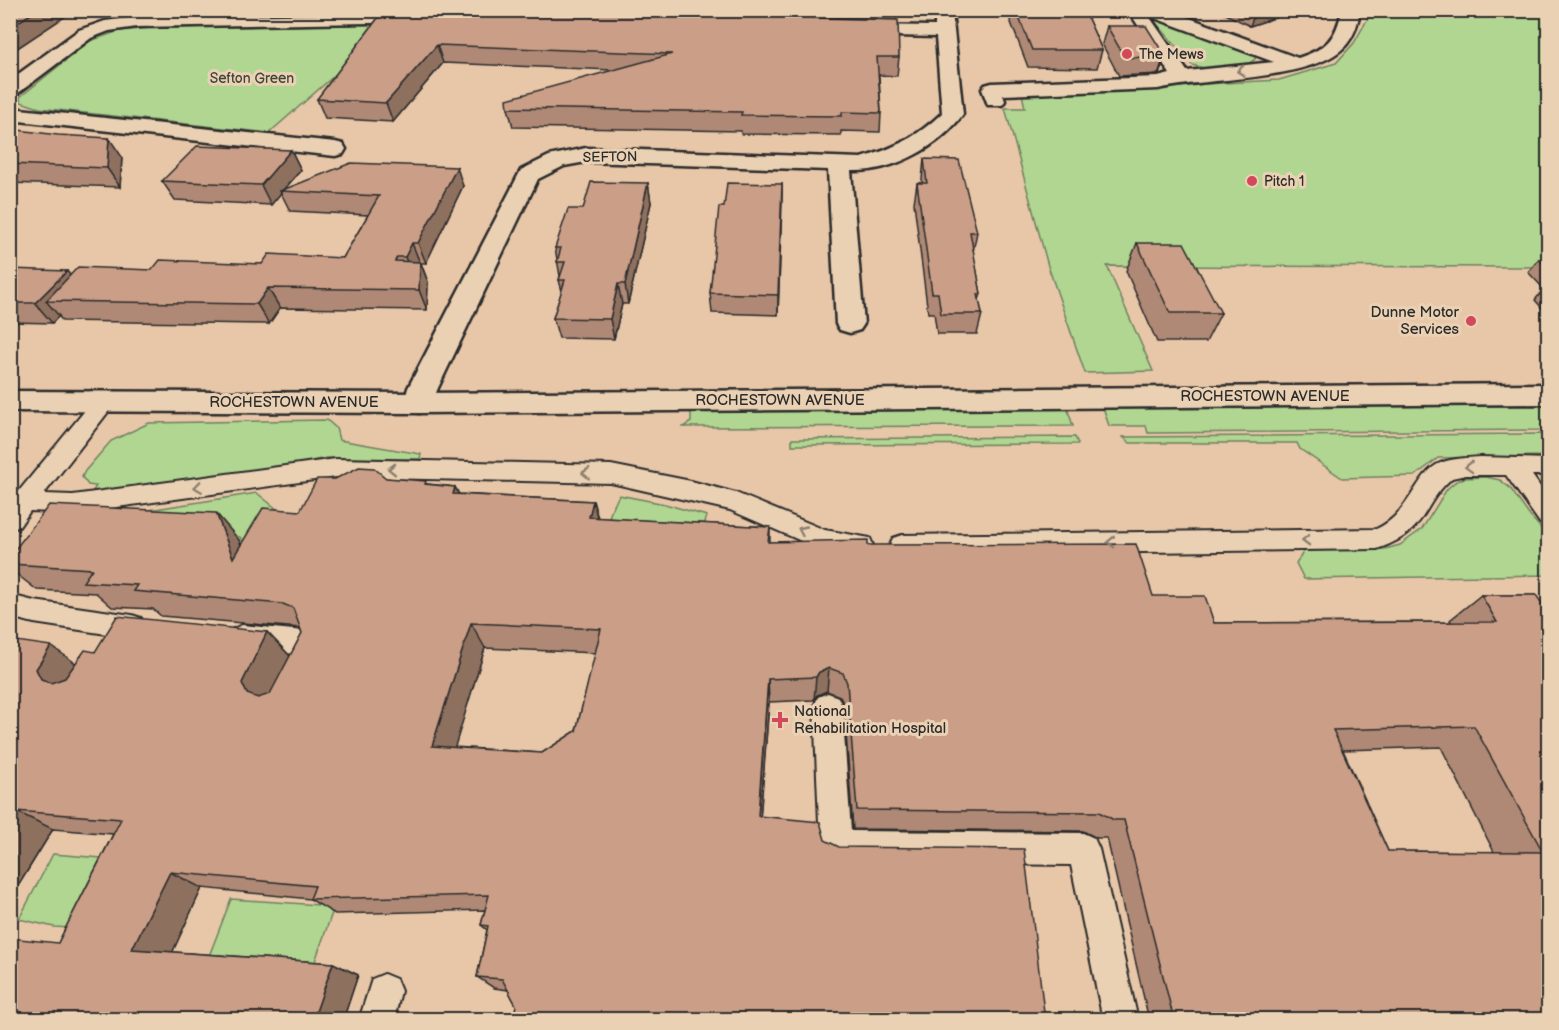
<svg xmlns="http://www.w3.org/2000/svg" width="1559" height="1030" viewBox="0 0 1559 1030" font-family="'Balsamiq Sans',sans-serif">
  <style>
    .green { fill: #b0d691; stroke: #6e805e; stroke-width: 1.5 }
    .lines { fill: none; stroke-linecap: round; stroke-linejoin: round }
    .lane-casing { stroke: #2b2b2b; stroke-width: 4 }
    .street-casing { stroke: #2b2b2b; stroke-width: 5 }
    .secondary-casing { stroke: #2b2b2b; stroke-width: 5 }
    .lane { fill: #ebd1b3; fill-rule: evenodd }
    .street { fill: #ebd1b3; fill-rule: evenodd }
    .secondary { fill: #ebd1b3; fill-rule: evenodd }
    .wall { fill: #af8974; stroke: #2b2b2b; stroke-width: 1.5; fill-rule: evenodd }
    .shaded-wall { fill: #8e6f5e; stroke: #2b2b2b; stroke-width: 1.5 }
    .building { fill: #cb9f87; stroke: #2b2b2b; stroke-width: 1.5; fill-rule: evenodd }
    .oneway { stroke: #8b7e6f }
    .poi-dot { fill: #d1495b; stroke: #ebd1b3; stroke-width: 2 }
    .labels { text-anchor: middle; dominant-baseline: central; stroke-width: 6; stroke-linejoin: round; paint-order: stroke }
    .far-poi-label { font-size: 14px; fill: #2b2b2b; stroke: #ebd1b3; text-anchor: start }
    .far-park-label { font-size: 14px; fill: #3f453a; stroke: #ebd1b3 }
    .far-street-label { font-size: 14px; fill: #2b2b2b; stroke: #ebd1b3 }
    .poi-label { font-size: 15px; fill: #2b2b2b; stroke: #ebd1b3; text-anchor: end }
    .street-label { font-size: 15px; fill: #2b2b2b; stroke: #ebd1b3 }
  </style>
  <rect width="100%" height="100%" fill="#e8c7a9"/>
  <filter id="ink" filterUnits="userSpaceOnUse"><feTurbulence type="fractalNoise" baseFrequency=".0167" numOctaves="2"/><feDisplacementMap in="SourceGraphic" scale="12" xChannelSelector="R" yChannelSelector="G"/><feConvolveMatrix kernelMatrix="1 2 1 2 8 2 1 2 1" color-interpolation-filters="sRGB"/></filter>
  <g filter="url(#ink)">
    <g class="green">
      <polygon points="1372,11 1548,11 1548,267 1107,266 1153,371 1085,373 1048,266 1005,108 1025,108 1022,94 1279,80 1336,63 1354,43"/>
      <polygon points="1147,12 1255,55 1255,59 1248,64 1208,69 1192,65"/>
      <polygon points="393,24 269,133 39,108 21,102 20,97 90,41 119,31 151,28"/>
      <polygon points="1548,406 1548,430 1148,433 1146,426 1109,426 1103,407"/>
      <polygon points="1067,407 1073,426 683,427 691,422 691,410"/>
      <polygon points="327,420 336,428 339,440 421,454 420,459 326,458 282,467 91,494 96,486 88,485 82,477 85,471 111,441 149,423"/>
      <polygon points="1548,434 1548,456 1438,458 1415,476 1342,478 1300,449 1297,443 1130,443 1123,437"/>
      <polygon points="1075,437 1078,444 792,445 792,439"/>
      <polygon points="1486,477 1500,480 1510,488 1529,515 1548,536 1548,575 1304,579 1296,563 1304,551 1385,549 1400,545 1422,529 1447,489 1455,482 1464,478"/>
      <polygon points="257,493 288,518 246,547 240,537 100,531 111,516"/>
      <polygon points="619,495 665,504 707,516 700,537 606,532 610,514"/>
      <polygon points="53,854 138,861 103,930 54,927 19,919"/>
      <polygon points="350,862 313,967 209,956 231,899 319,905 335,863"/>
    </g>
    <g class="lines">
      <defs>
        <g id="lane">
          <polygon points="104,394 112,397 115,402 112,407 44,494 73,495 336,459 611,465 691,481 736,493 825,530 870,538 873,545 870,552 861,555 822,550 730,510 611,483 336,477 73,513 30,511 19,527 10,529 10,502 96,397"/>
          <path d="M1481 457 1548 459V475H1532L1548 498V525L1540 523 1506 475H1466L1452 478C1419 507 1430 531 1377 549L902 555 893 552 890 545 893 538 902 535 1376 529C1410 514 1415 476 1438 464 1451 458 1467 458 1481 457Z"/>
          <polygon points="10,595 34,601 132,615 141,618 145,626 135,644 126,648 117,644 113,635 34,623 10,617"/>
          <polygon points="242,625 304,631 313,635 321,656 311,677 301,680 291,677 287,668 293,654 242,649 233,645 229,637 233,629"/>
          <polygon points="828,693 838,697 842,706 851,831 1083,833 1094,838 1099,849 1138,1020 1103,1020 1071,865 836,862 825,857 820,846 814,706 818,697"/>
          <polygon points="384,974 396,979 401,991 394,1020 359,1020 372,979"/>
        </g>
        <g id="street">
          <path d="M935 10 952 12 963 114C940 147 891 173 851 171L864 324 860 330 850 333 840 330 836 324 828 170 586 162 564 166 538 179 438 388 429 410 419 413 409 410 404 403 408 388 521 170 549 156 586 148 861 158C894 149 918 136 942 113L936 37 855 35 849 34 846 30 849 26 855 25 935 26Z"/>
          <path d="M1128 10H1168L1298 58C1326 49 1336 39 1342 10H1360C1358 23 1355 34 1347 44 1316 82 1206 77 1158 89L1003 95 1005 101 1002 105H988L982 89 985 85 992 83 1158 77 1170 74ZM1149 16 1274 62 1187 71Z"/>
          <polygon points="423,13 429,14 432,18 429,22 137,27 109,31 91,38 17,94 10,96 10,80 79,30 105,21 137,17"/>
          <polygon points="10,108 335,142 343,144 346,149 343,154 335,156 10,120"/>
        </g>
        <polygon id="secondary" points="1548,384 1548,404 419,413 10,411 10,391 419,393"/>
      </defs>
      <use href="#lane" class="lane-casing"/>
      <use href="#street" class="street-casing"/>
      <use href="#secondary" class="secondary-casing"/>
      <use href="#lane" class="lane"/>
      <use href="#street" class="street"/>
      <use href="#secondary" class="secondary"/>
    </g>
    <g class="wall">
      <polygon points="384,10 897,10 896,20 899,57 897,76 879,75 881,113 880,132 841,131 841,135 741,134 741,131 513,127 508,108 613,70 443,63 393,122 325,118 317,99"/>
      <polygon points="1007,10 1084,10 1102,50 1097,68 1028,67 1007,12"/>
      <polygon points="1217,10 1299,10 1250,26"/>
      <polygon points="1107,26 1165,56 1159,74 1119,76 1102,44"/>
      <polygon points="10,129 122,157 120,187 10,183"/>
      <polygon points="291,150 301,170 284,190 463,186 426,263 421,263 428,282 427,310 280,308 269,324 62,321 59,316 52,323 10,322 10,269 70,275 262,264 343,258 368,215 290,211 281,193 271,205 175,200 162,181"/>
      <polygon points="924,159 977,232 973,252 981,294 979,300 982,314 977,334 937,334 934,313 928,313 914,203 917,183 922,183 922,179"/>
      <polygon points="648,183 651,203 628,304 622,304 614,339 559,338 553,318 562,291 559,280 560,276 555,248 583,209"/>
      <polygon points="782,184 778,315 712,313 710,293 724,207"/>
      <polygon points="1137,243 1221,313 1206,342 1157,342 1126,271"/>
      <polygon points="1539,259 1548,259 1548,315 1535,300 1544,289 1528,272"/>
      <path d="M386 478 428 484 455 487 459 494 593 501 598 518 770 527V542L868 545 1153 596 1214 623 1451 622 1450 620 1481 595H1536L1548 1020H1149L1107 838H1097L1083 831 853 829 844 706 840 696 827 691 817 695 814 700 769 702 760 817 516 1005 508 990 494 988 477 977 487 930 481 925 485 910 335 914 310 899 202 888 172 952 333 963 358 975 343 1020H10L58 943 113 834 53 829 10 899V640L76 663 95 652 267 632 290 656 302 633 300 628 161 616 153 609 112 607 96 593 37 590 10 569V556L239 540 241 545 300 511 335 479ZM485 648 596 653 576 731 542 753 454 747ZM1441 747 1494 852 1388 851 1343 750Z"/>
    </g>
    <g class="shaded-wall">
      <polygon points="37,10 75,10 10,53 10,27"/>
      <polygon points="1256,10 1299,10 1250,26"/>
      <polygon points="437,45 443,63 393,122 386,103"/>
      <polygon points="1164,56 1165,56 1159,74 1158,75"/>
      <polygon points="109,138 122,157 120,187 107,168"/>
      <polygon points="291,150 301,170 282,191 280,191 281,193 271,205 261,185"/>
      <polygon points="457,167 463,186 426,263 418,243"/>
      <polygon points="648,183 651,203 628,304 625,284"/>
      <polygon points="782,184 782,204 778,315 778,295"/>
      <polygon points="412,243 420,263 413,277 405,257"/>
      <polygon points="420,262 428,282 427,310 419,290"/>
      <polygon points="67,271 83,291 46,301 59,316 52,323 35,303"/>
      <polygon points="618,284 622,304 614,339 610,319"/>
      <polygon points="268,288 280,308 269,324 257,304"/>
      <polygon points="455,487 468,514 453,494"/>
      <polygon points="593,501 600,528 589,517"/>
      <polygon points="216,513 239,540 256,583 233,558"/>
      <polygon points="471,623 485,648 449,766 432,746"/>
      <polygon points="267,632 290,656 267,706 247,694 242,683"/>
      <polygon points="51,646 84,669 70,692 41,679 36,669"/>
      <polygon points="829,668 827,691 817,695 814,700 816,677 819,672"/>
      <polygon points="768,679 769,702 759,835 758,816"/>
      <polygon points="15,811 53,829 10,899 10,817"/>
      <polygon points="170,872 202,888 168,962 132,949"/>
      <polygon points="333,963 358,975 343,1020 313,1020"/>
    </g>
    <g class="building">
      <polygon points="10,10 37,10 10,27"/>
      <polygon points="384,10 534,10 898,20 899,57 877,57 881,113 842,112 842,116 741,115 742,112 508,108 507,99 672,54 437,45 386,103 317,99"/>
      <polygon points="1016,10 1084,10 1102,50 1032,50"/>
      <polygon points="1107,26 1146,26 1165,56 1125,58"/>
      <polygon points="10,129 58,135 109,138 107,168 10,164"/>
      <polygon points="197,146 291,150 261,185 162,181"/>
      <polygon points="924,159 959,160 977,232 970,232 981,294 978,294 982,314 941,314 938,293 932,293 917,183 927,183"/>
      <polygon points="351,163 457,167 418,243 412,243 405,257 397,257 395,261 420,262 419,290 268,288 257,304 46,301 78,267 152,270 160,260 262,264 269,254 343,258 379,196 280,191"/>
      <polygon points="591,182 648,183 625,284 618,284 610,319 553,318 565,280 559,280 565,262 557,262 561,248 555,248 568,209 583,209"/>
      <polygon points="727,183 782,184 778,295 710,293 719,207 724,207"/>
      <polygon points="1137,243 1184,243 1221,313 1170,313"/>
      <polygon points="1539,259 1548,259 1548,269"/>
      <polygon points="10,269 67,271 35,303 10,303"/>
      <path d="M359 467 374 468 386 478 426 481 425 484 455 487 453 494 593 501 589 517 770 527 768 542 868 540V545L1136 544 1153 596H1205L1214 623 1497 622 1481 595H1536L1548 612V1020H1174L1124 820H1114L1099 812 857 810 847 683 843 673 829 668 819 672 816 677 768 679 758 816 820 822 825 840 839 847 1024 849 1045 1020H513L516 1005 502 979 477 977 488 926 481 925 489 895 310 899 315 886 170 872 132 949 333 963 313 1020H10V938L58 943 121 819 15 811 10 817V640L51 646 36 669 41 679 51 683 65 678 85 650 95 652 117 616 267 632 242 683 247 694 258 698 270 694 302 633 293 608 283 604 133 591 137 585 83 582 92 569 10 564V556L49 505 216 513 233 558 263 508 300 511 317 479H335ZM471 623 601 629 576 731 542 753 432 746ZM1474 726 1543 852 1388 851 1333 730Z"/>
    </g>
    <defs><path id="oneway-chevron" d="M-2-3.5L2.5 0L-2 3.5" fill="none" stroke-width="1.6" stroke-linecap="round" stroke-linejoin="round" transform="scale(1.5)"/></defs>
    <g class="oneway">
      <use href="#oneway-chevron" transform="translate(1241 71) rotate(174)"/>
      <use href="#oneway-chevron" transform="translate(1469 467) rotate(178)"/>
      <use href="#oneway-chevron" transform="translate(392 469) rotate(-179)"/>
      <use href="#oneway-chevron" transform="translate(586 473) rotate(-177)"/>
      <use href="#oneway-chevron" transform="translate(198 487) rotate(172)"/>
      <use href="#oneway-chevron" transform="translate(802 530) rotate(-155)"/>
      <use href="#oneway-chevron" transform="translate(1306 540) rotate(179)"/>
      <use href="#oneway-chevron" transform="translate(1111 542) rotate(179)"/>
    </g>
  </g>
  <g class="poi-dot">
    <circle cx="1127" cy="54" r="6"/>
    <circle cx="1252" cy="181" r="6"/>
    <circle cx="1471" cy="321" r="6"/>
    <path d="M777 711h6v6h6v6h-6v6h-6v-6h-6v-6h6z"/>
  </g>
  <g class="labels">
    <g class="far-poi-label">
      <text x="1139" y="54">The Mews</text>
      <text x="1264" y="181">Pitch 1</text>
    </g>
    <g class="far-park-label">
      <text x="252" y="78">Sefton Green</text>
    </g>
    <g class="far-street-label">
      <text transform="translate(610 157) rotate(-1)">SEFTON</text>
    </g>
    <g class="poi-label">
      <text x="1459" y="312">Dunne Motor<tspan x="1459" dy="17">Services</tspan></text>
      <text x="794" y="711" text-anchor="start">National<tspan x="794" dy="17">Rehabilitation Hospital</tspan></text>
    </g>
    <g class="street-label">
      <text x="1265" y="396">ROCHESTOWN AVENUE</text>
      <text x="780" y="400">ROCHESTOWN AVENUE</text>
      <text x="294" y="402">ROCHESTOWN AVENUE</text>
    </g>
  </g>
  <rect width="1559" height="1030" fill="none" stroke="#ebd1b3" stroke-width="36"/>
  <rect x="18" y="18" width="1523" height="994" fill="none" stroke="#2b2b2b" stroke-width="2" filter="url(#ink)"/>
</svg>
